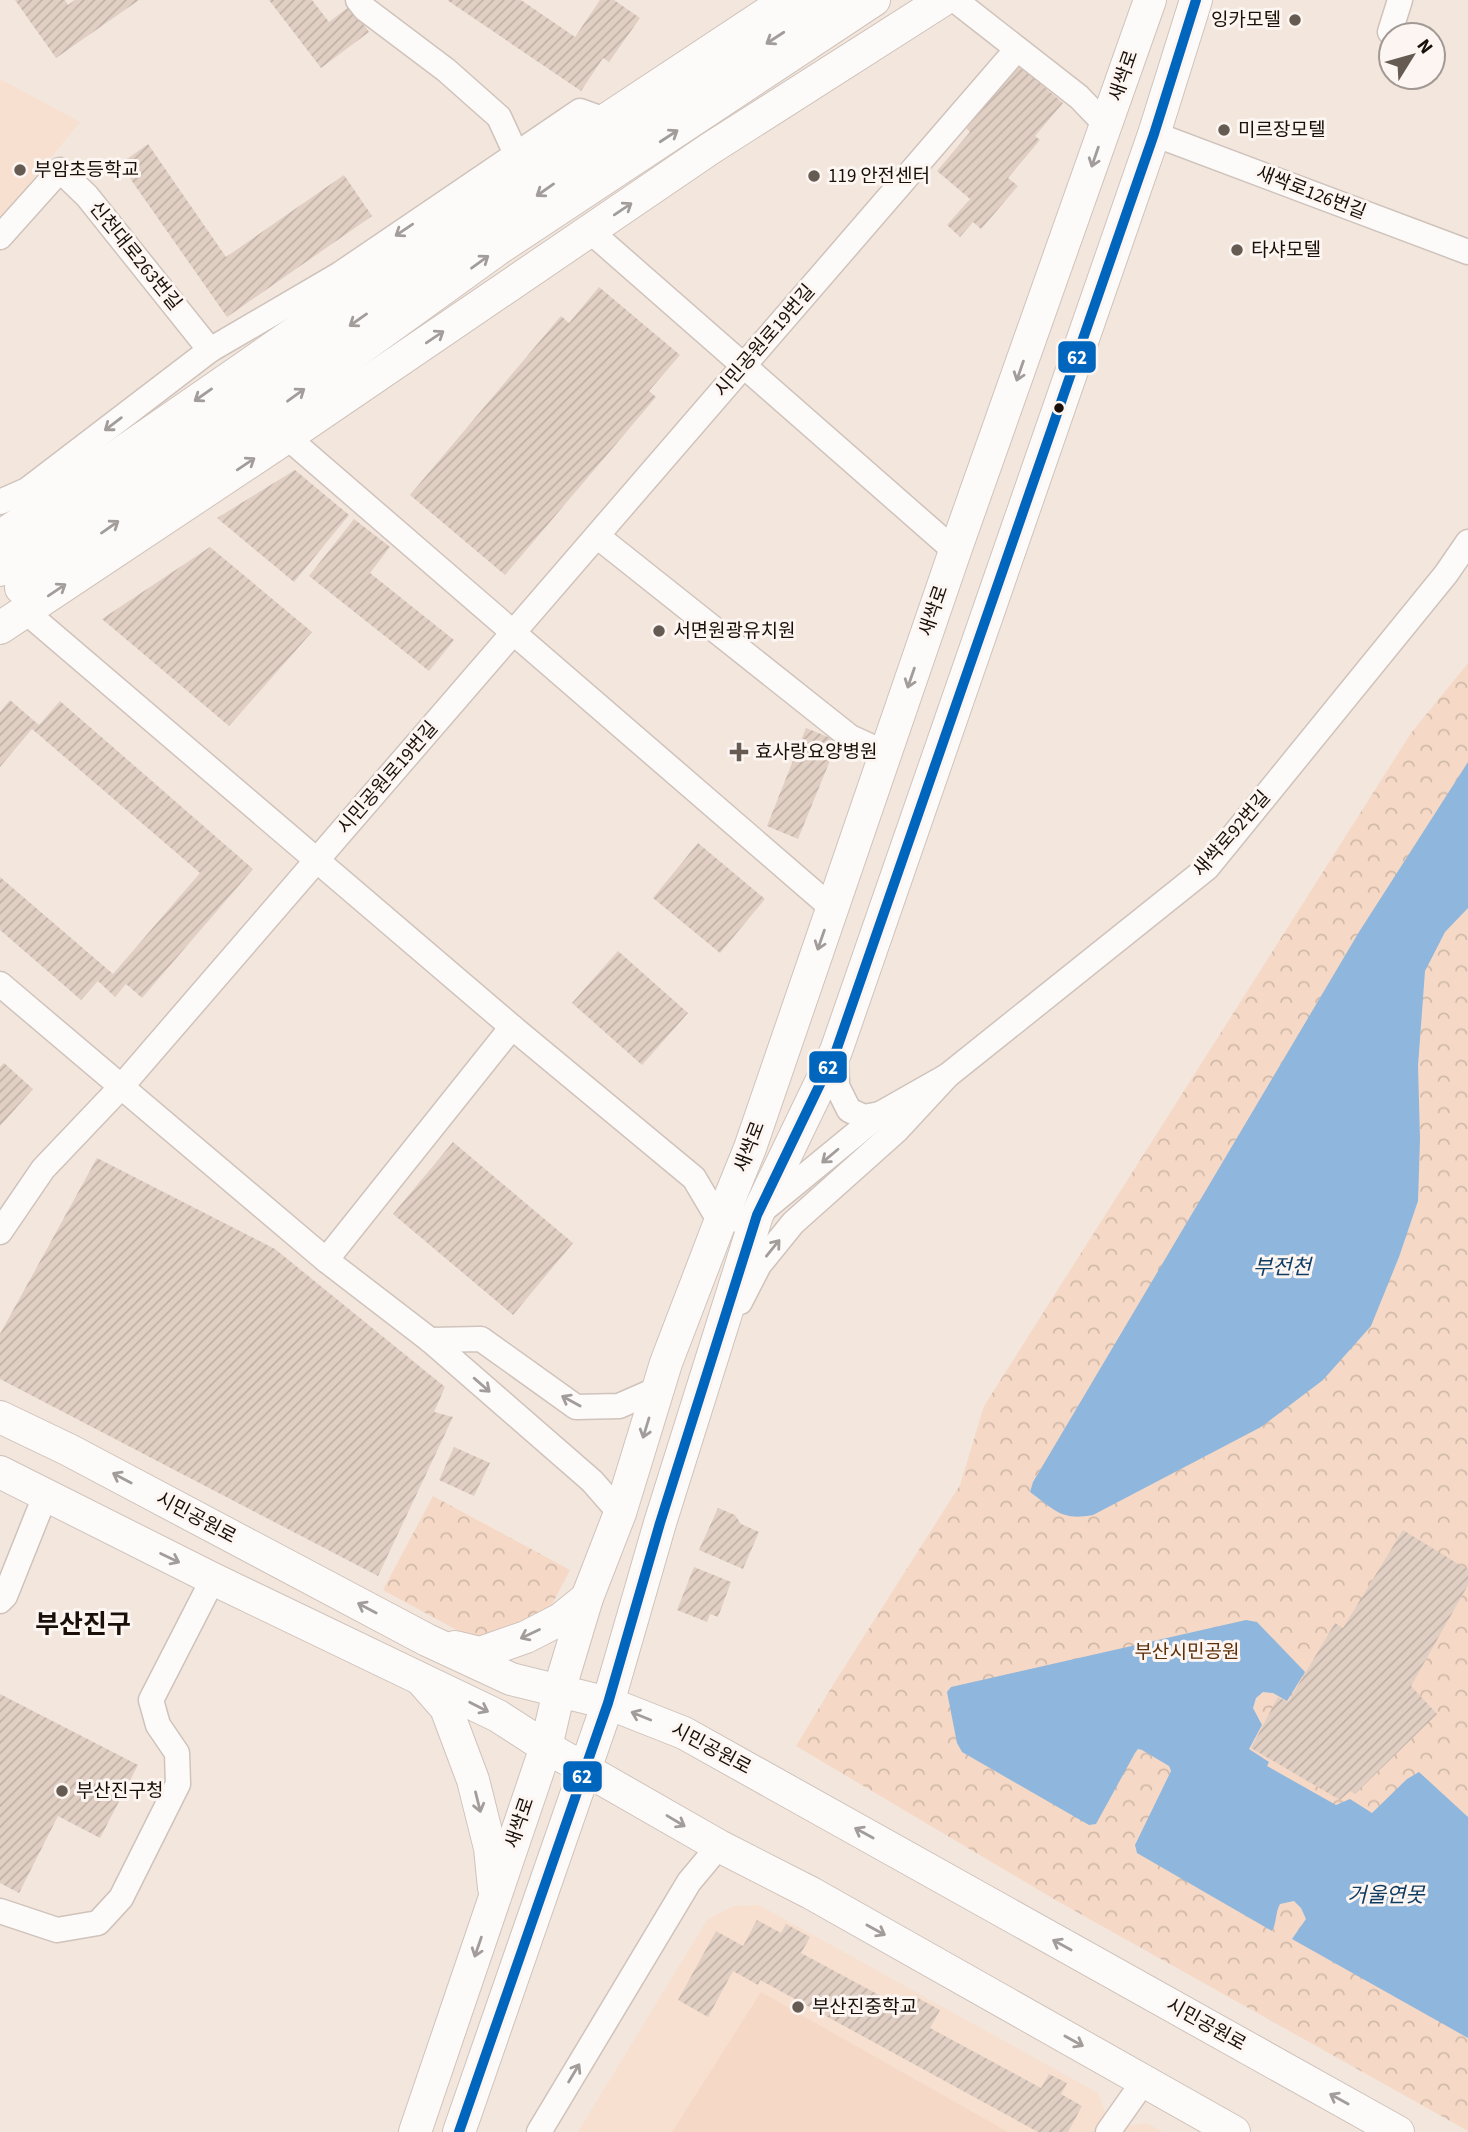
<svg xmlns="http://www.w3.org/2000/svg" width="1468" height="2132" viewBox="0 0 1468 2132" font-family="'Source Sans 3','Noto Sans KR',sans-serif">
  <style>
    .built { fill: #f7e0d0 }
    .grass { fill: #f5d9c6 }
    .park { fill: url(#park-crowns) }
    .water { fill: #8fb6dc }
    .building { fill: url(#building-hatch) }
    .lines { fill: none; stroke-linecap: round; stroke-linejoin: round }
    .minor-casing { stroke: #cfc3bb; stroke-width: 27 }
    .major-casing { stroke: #cfc3bb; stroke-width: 34 }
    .minor { stroke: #fdfbfa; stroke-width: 24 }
    .major { stroke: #fdfbfa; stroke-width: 32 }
    .bus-1-casing { stroke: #fcf5f1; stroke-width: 16 }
    .bus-1 { stroke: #0065bd; stroke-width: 10 }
    .oneway { stroke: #a29d9a }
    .poi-dot { fill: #665b53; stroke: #fcf5f1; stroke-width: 2.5 }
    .bus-dot { fill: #1a1009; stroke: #fcf5f1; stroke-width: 2.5 }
    .labels { text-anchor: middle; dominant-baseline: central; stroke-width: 6; stroke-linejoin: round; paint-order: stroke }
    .poi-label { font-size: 19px; fill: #1a1009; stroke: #fcf5f1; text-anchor: start }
    .street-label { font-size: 19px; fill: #1a1009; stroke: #fcf5f1 }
    .park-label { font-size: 19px; fill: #5d2f08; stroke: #fcf5f1 }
    .water-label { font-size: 21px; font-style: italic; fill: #0f3c63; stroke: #fcf5f1 }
    .district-label { font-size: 26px; font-weight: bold; fill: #1a1009; stroke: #fcf5f1 }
    .line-badge { stroke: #fcf5f1; stroke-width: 2.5 }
    .badge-label { font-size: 19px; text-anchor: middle; font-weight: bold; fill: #fff }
  </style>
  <defs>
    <pattern id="park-crowns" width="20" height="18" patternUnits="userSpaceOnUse" patternTransform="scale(1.75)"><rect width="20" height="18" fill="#f5d9c6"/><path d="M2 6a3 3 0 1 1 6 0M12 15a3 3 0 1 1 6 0" fill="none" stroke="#d1b9a9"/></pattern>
    <pattern id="building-hatch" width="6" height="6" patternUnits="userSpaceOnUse" patternTransform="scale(1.75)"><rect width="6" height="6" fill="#e1cfc4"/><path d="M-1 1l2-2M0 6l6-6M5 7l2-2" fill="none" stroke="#c0b1a7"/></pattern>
  </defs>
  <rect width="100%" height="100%" fill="#f3e6dd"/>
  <g class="built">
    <polygon points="0,79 80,122 0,219"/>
    <polygon points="759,1905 1098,2093 1111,2128 1146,2123 1163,2132 578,2132 707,1920 733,1906"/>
  </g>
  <polygon class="grass" points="761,1992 1008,2132 672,2132"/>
  <g class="park">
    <polygon points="1468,663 1468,2131 1059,1902 796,1746 833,1685 960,1485 984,1406 1411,733"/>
    <polygon points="433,1496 570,1570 549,1610 492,1641 477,1641 383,1590"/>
  </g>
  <g class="water">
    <path d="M1468 762V908L1445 932 1425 971 1418 1066 1420 1139 1418 1201 1399 1257 1371 1326 1323 1380 1261 1427 1093 1515C1061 1521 1055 1510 1030 1492L1033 1482 1359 932Z"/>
    <path d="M1246 1620 1257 1622 1305 1672 1287 1701 1273 1693 1263 1692 1256 1698 1253 1708 1262 1725 1249 1749 1269 1762 1267 1766 1336 1805 1350 1799 1372 1813 1407 1779 1419 1772 1468 1817V2038L1292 1939 1306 1919 1301 1908 1294 1901 1280 1904C1275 1913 1277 1922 1272 1931L1137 1853 1135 1845 1171 1771 1169 1766 1142 1750 1138 1749 1135 1753 1096 1824 1089 1825 962 1752 957 1743 947 1692 951 1687Z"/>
  </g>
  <g class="building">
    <polygon points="15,0 65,0 68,5 75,0 139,0 56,58"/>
    <polygon points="269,0 312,0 329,22 350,6 369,32 321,68"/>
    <polygon points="447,0 521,0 575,37 600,0 614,0 640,18 609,62 603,58 581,91"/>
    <polygon points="1016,63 1063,103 1035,136 1040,140 1008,178 1018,186 981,229 973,222 960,237 947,225 970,199 937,171 970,132 963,125"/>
    <polygon points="148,144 226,257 344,175 372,216 227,317 120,164"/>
    <polygon points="599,287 680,355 649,391 656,397 505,575 410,495 561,316 569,323"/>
    <polygon points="295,470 349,515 294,582 217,518"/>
    <polygon points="354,519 390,547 370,573 454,640 429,671 309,576"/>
    <polygon points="210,547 312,632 229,726 102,619"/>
    <polygon points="10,700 39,725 60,701 253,869 142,998 126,984 115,997 98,981 81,1000 0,930 0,877 113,974 200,873 32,729 0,767 0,712"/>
    <polygon points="806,728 838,741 798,839 767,826"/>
    <polygon points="698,843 765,899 720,953 653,898"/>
    <polygon points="618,951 688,1013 642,1065 572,1003"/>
    <polygon points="4,1063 33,1089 0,1126 0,1067"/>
    <polygon points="453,1142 573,1243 513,1315 393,1214"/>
    <polygon points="97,1158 275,1249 445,1387 434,1412 453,1417 378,1576 0,1379 0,1334"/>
    <polygon points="454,1447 490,1463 474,1496 439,1480"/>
    <polygon points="718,1508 735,1515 741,1524 759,1532 743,1569 699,1550"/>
    <polygon points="1403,1530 1468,1570 1468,1585 1411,1686 1437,1714 1355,1794 1350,1791 1340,1800 1251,1748 1278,1697 1288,1702 1335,1623 1343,1628"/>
    <polygon points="694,1567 731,1582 718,1617 710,1614 707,1622 677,1610"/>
    <polygon points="0,1694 138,1765 100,1838 58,1816 19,1893 0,1883"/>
    <polygon points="757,1920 781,1933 786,1924 810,1937 801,1953 907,2010 914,1996 940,2010 930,2028 1041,2088 1049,2074 1067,2083 1061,2094 1082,2106 1068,2132 1038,2132 760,1980 758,1985 733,1971 708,2017 678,2000 716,1931 743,1946"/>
  </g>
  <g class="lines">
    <defs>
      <g id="minor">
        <polyline points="358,0 365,9 446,70 499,117 516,154"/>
        <polyline points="955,0 1079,97 1106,125"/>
        <polyline points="1390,32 1400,0"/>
        <polyline points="1154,134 1468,252"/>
        <polyline points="590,231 955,551"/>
        <polyline points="0,237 60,170 87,196 210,350"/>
        <polyline points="287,437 832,908"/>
        <polyline points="0,502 27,490 210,350 340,274 580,111 605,120"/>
        <polyline points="597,536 850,737 885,753"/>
        <polyline points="25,611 512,1027 694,1178 720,1222 757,1215 880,1114 947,1076"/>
        <polyline points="0,984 326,1260 430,1340 592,1481 620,1513"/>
        <polyline points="836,1052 837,1086 849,1110 864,1117 880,1114"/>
        <polyline points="0,1232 43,1169 121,1087 1017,49"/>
        <polyline points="326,1260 512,1027"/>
        <polyline points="740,1302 759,1265 793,1223 896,1131 947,1076 1207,868 1446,574 1468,542"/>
        <polyline points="430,1340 481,1339 576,1407 619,1406 658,1389"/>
        <polyline points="0,1601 5,1596 45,1496"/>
        <polyline points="0,1911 57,1930 98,1923 121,1898 178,1784 177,1753 158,1725 151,1700 213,1579"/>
        <polyline points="539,2132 689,1882 719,1846"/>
        <polyline points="1108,2132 1144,2081"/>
      </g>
      <g id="major">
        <polyline points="0,537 527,172 787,0"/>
        <polyline points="0,570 176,446 564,178 832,0"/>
        <polyline points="21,588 195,468 498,249 874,0"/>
        <polyline points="0,628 287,437 711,148 943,0"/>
        <polyline points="0,1417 69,1450 427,1640 511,1679 608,1703 684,1733 1398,2132"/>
        <polyline points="0,1472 213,1579 498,1716 546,1747 719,1846 811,1893 1234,2132"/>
        <polyline points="455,1647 480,1653 526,1637 561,1619 587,1598"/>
        <polyline points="424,1683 446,1708 473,1780 490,1848 494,1888"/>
        <polyline points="415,2132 528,1800 546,1747 559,1691 587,1598 620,1513 666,1363 720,1222 750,1148 955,551 1150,0"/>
        <polyline points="459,2132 608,1703 660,1523 757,1215 836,1051 1154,134 1196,0"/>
      </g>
    </defs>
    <use href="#minor" class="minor-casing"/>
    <use href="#major" class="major-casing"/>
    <use href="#minor" class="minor"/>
    <use href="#major" class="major"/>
    <defs>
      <polyline id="bus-1" points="459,2132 608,1703 660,1523 757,1215 836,1051 1154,134 1196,0"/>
    </defs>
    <use href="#bus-1" class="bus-1-casing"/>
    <use href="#bus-1" class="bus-1"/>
  </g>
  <defs><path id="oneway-shaft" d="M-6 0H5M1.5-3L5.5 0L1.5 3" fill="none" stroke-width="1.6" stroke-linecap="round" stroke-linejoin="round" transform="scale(1.75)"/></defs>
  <g class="oneway">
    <use href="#oneway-shaft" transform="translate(775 38) rotate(147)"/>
    <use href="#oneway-shaft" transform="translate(669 136) rotate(-33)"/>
    <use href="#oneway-shaft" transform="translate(1095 157) rotate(109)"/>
    <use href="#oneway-shaft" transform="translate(545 190) rotate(145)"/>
    <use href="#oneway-shaft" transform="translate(623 209) rotate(-34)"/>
    <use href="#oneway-shaft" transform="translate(404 230) rotate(146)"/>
    <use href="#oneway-shaft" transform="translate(480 262) rotate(-36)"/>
    <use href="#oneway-shaft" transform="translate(358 320) rotate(145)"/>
    <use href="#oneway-shaft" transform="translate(435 337) rotate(-34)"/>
    <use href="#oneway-shaft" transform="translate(1020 371) rotate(109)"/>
    <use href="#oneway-shaft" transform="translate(203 395) rotate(145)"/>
    <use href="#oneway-shaft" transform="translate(296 395) rotate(-36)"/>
    <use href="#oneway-shaft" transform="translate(113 424) rotate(143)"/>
    <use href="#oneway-shaft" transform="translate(246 464) rotate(-34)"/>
    <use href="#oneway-shaft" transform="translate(110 527) rotate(-35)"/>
    <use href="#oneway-shaft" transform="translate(57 590) rotate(-34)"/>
    <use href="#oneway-shaft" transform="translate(911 678) rotate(109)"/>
    <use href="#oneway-shaft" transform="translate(821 940) rotate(109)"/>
    <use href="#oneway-shaft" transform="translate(830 1156) rotate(140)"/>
    <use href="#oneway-shaft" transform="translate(773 1248) rotate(-51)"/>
    <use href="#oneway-shaft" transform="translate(482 1385) rotate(41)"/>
    <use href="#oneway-shaft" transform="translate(571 1401) rotate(-151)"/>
    <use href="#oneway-shaft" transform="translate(646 1428) rotate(107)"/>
    <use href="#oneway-shaft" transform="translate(122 1478) rotate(-152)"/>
    <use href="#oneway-shaft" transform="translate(170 1558) rotate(26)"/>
    <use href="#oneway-shaft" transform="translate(367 1608) rotate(-152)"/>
    <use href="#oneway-shaft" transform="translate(530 1634) rotate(155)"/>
    <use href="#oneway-shaft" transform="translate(479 1707) rotate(27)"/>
    <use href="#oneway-shaft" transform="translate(641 1716) rotate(-158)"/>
    <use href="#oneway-shaft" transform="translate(478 1802) rotate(76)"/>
    <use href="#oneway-shaft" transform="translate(676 1821) rotate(31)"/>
    <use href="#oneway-shaft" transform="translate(864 1833) rotate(-151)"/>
    <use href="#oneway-shaft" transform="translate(876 1930) rotate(29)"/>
    <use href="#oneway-shaft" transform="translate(1062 1945) rotate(-151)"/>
    <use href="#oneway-shaft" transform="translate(478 1947) rotate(109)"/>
    <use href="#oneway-shaft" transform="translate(1074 2041) rotate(29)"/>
    <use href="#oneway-shaft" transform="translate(574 2073) rotate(-59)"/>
    <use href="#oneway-shaft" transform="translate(1339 2099) rotate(-151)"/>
  </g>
  <g class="poi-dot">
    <circle cx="1295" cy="20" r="7"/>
    <circle cx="1224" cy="130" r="7"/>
    <circle cx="20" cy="170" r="7"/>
    <circle cx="814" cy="176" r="7"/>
    <circle cx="1237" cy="250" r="7"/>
    <circle cx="659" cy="631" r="7"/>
    <path d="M735.5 741.5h7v7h7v7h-7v7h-7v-7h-7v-7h7z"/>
    <circle cx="62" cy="1791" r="7"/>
    <circle cx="798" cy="2007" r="7"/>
  </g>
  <circle class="bus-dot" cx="1059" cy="408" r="6"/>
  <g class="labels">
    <g class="poi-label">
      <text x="1281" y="20" text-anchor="end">잉카모텔</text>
      <text x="1238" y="130">미르장모텔</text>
      <text x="34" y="170">부암초등학교</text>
      <text x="828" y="176">119 안전센터</text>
      <text x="1251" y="250">타샤모텔</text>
      <text x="673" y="631">서면원광유치원</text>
      <text x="755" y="752">효사랑요양병원</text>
      <text x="76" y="1791">부산진구청</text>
      <text x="812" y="2007">부산진중학교</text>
    </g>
    <g class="street-label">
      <text transform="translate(1124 76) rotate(-71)">새싹로</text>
      <text transform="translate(1311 193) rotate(21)">새싹로126번길</text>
      <text transform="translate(135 256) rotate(51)">신천대로263번길</text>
      <text transform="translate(765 341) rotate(-49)">시민공원로19번길</text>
      <text transform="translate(934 611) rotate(-71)">새싹로</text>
      <text transform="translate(388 778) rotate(-49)">시민공원로19번길</text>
      <text transform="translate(1232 834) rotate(-49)">새싹로92번길</text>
      <text transform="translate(750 1147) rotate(-69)">새싹로</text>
      <text transform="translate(196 1518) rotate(28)">시민공원로</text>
      <text transform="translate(711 1749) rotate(28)">시민공원로</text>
      <text transform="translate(520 1823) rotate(-71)">새싹로</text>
      <text transform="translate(1206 2025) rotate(29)">시민공원로</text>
    </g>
    <g class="park-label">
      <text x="1187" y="1652">부산시민공원</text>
    </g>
    <g class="water-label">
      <text x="1282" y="1267">부전천</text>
      <text x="1386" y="1895">거울연못</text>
    </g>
    <g class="district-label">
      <text x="83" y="1624">부산진구</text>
    </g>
  </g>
  <g class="line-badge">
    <rect x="1057" y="340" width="40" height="34" rx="7" fill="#0065bd"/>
    <rect x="808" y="1050" width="40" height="34" rx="7" fill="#0065bd"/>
    <rect x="562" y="1760" width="41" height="33" rx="7" fill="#0065bd"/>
  </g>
  <g class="badge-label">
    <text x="1077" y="364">62</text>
    <text x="828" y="1074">62</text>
    <text x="582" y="1783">62</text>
  </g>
  <g transform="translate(1412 56) rotate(53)"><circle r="33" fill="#fcf5f1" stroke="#a29994" stroke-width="2"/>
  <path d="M0-5L12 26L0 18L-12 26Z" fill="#665b53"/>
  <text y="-10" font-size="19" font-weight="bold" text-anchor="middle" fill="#1a1009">N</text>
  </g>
</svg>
